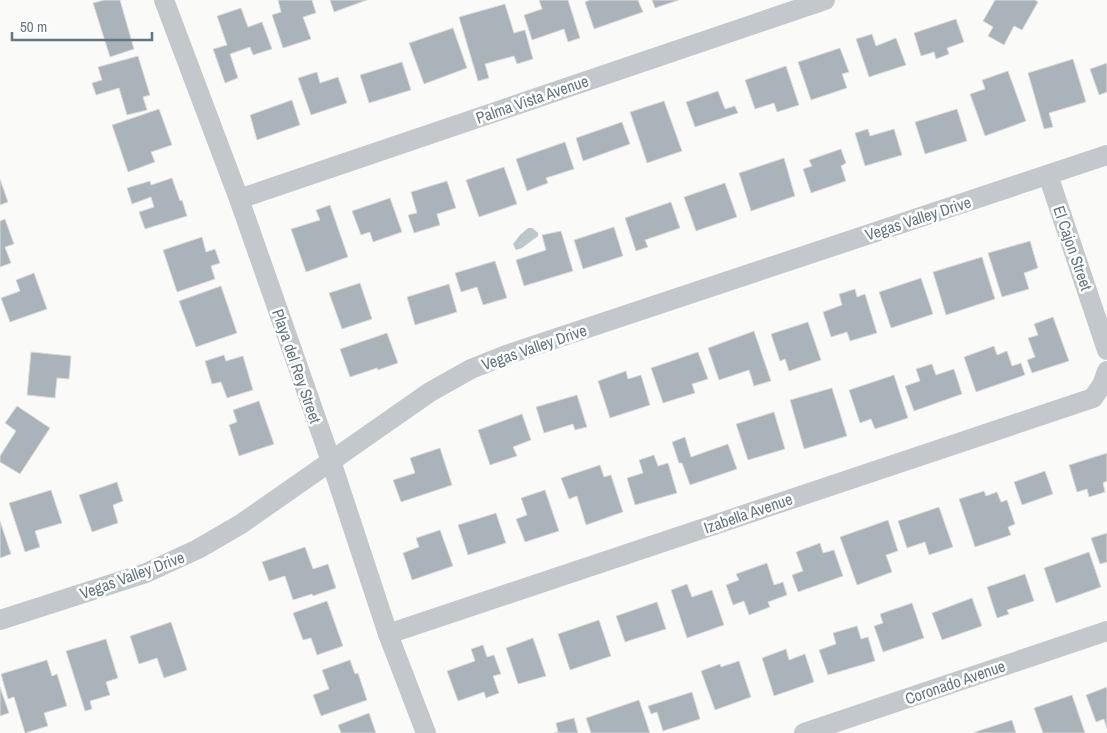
<svg xmlns="http://www.w3.org/2000/svg" width="1107" height="733" viewBox="0 0 1107 733" font-family="'Archivo Narrow',sans-serif">
  <style>
    .water { fill: #bbc7cb }
    .building { fill: #aab3b9; stroke: #dcdcda }
    .lines { fill: none; stroke-linecap: round; stroke-linejoin: round }
    .minor { stroke: #c3c8cc; stroke-width: 20 }
    .labels { text-anchor: middle; dominant-baseline: central; stroke-width: 5; stroke-linejoin: round; paint-order: stroke }
    .street-label { font-size: 16px; fill: #657683; stroke: #fff }
  </style>
  <rect width="100%" height="100%" fill="#fafaf8"/>
  <polygon class="water" points="528,228 532,228 538,233 538,236 522,248 516,250 513,244 520,235"/>
  <g class="building">
    <polygon points="104,0 120,0 134,49 110,57 93,3"/>
    <polygon points="278,0 312,0 316,13 303,17 311,39 283,48 272,15 281,12"/>
    <polygon points="330,0 367,0 334,12"/>
    <polygon points="539,0 568,0 580,38 568,42 564,29 532,40 524,15 542,9"/>
    <polygon points="590,0 638,0 643,12 594,29 585,2"/>
    <polygon points="652,0 679,0 655,8"/>
    <polygon points="995,0 1035,0 1038,2 1022,30 1014,26 1004,45 988,36 993,27 983,21"/>
    <polygon points="505,4 514,33 525,30 533,59 517,64 514,56 485,64 489,78 478,81 459,17"/>
    <polygon points="241,8 248,27 262,22 272,49 253,55 250,47 230,54 238,78 225,83 213,49 227,45 217,16"/>
    <polygon points="956,19 964,42 947,48 949,54 936,59 934,52 921,56 914,33"/>
    <polygon points="453,28 467,68 424,84 409,43"/>
    <polygon points="872,34 876,46 896,38 906,65 869,77 856,39"/>
    <polygon points="840,48 849,72 842,74 847,88 811,100 798,62"/>
    <polygon points="138,56 150,95 143,97 147,110 127,115 119,88 96,95 92,83 102,80 98,67"/>
    <polygon points="1073,59 1086,102 1049,113 1053,127 1044,129 1028,73"/>
    <polygon points="402,62 411,90 369,103 360,75"/>
    <polygon points="1107,63 1107,92 1099,95 1090,69"/>
    <polygon points="786,66 799,105 777,112 774,103 755,109 745,80"/>
    <polygon points="1008,71 1026,121 985,136 970,94 985,89 982,80"/>
    <polygon points="317,72 320,83 338,77 347,103 311,115 298,78"/>
    <polygon points="718,91 725,109 735,106 738,113 695,127 686,102"/>
    <polygon points="292,100 300,125 257,140 250,115"/>
    <polygon points="664,101 682,151 647,163 630,112"/>
    <polygon points="159,109 172,145 151,152 155,162 128,172 112,125"/>
    <polygon points="957,109 967,141 925,154 915,122"/>
    <polygon points="622,122 630,144 583,161 576,138"/>
    <polygon points="868,129 870,136 894,129 902,155 865,166 855,133"/>
    <polygon points="565,142 574,169 546,178 548,183 527,191 516,159"/>
    <polygon points="841,149 846,163 841,166 846,181 811,193 803,169 812,166 809,160"/>
    <polygon points="784,158 795,196 751,211 739,173"/>
    <polygon points="504,167 517,204 479,217 466,180"/>
    <polygon points="172,178 180,201 182,200 187,216 145,229 139,212 154,207 151,197 132,204 127,188 150,181 151,185"/>
    <polygon points="0,179 8,202 0,205"/>
    <polygon points="447,181 456,208 437,214 440,225 414,233 408,215 417,213 411,192"/>
    <polygon points="725,183 737,217 696,231 684,197"/>
    <polygon points="390,198 402,232 373,242 370,232 361,235 352,211"/>
    <polygon points="671,202 680,228 645,240 648,247 636,251 625,218"/>
    <polygon points="330,205 348,257 306,272 291,229 320,220 316,210"/>
    <polygon points="5,219 14,244 5,247 11,263 0,267 0,221"/>
    <polygon points="614,227 623,256 583,269 574,240"/>
    <polygon points="561,231 573,271 524,286 516,260 546,250 542,235"/>
    <polygon points="202,237 206,252 215,249 220,263 211,266 215,279 177,292 163,250"/>
    <polygon points="1030,241 1038,268 1024,273 1029,289 1002,297 988,253"/>
    <polygon points="982,257 995,299 946,315 933,272"/>
    <polygon points="495,261 507,298 483,305 477,287 461,292 455,273"/>
    <polygon points="34,273 47,309 10,322 1,298 20,291 16,280"/>
    <polygon points="921,278 933,314 891,328 879,292"/>
    <polygon points="360,283 372,319 342,329 329,293"/>
    <polygon points="449,284 457,312 415,325 407,297"/>
    <polygon points="221,286 237,333 196,347 179,301"/>
    <polygon points="855,289 857,297 865,294 877,333 850,341 847,332 831,337 823,312 842,305 839,294"/>
    <polygon points="1053,317 1069,361 1032,373 1027,360 1035,357 1028,338 1038,335 1034,324"/>
    <polygon points="808,322 821,360 789,371 785,359 780,361 771,334"/>
    <polygon points="754,331 771,381 754,386 749,370 719,380 708,348"/>
    <polygon points="387,333 398,363 378,370 377,368 350,377 340,349"/>
    <polygon points="994,346 997,355 1007,351 1012,366 1021,363 1025,375 976,392 964,357"/>
    <polygon points="31,352 71,356 69,379 57,378 55,398 27,395"/>
    <polygon points="698,352 708,379 692,384 695,393 663,403 651,368"/>
    <polygon points="224,355 226,361 243,356 253,390 227,398 221,382 212,384 205,361"/>
    <polygon points="932,364 936,375 954,369 962,394 914,411 905,386 920,381 916,369"/>
    <polygon points="626,371 628,379 641,375 650,405 610,418 598,381"/>
    <polygon points="894,375 908,418 875,429 871,419 860,423 849,390"/>
    <polygon points="832,388 847,436 804,449 790,400"/>
    <polygon points="577,395 587,427 575,430 573,424 544,433 536,407"/>
    <polygon points="259,401 274,444 239,456 229,425 237,422 233,410"/>
    <polygon points="17,406 50,428 20,474 0,462 0,456 16,431 5,423"/>
    <polygon points="774,412 785,449 748,460 736,424"/>
    <polygon points="522,414 531,440 513,447 517,456 490,465 478,430"/>
    <polygon points="685,437 691,457 728,444 737,469 690,485 682,463 679,463 672,442"/>
    <polygon points="440,448 452,485 401,502 393,480 415,473 410,458"/>
    <polygon points="1107,453 1107,481 1103,483 1105,492 1089,497 1087,489 1077,492 1069,465"/>
    <polygon points="654,455 658,466 668,463 677,493 635,505 627,478 643,473 639,460"/>
    <polygon points="600,465 604,477 611,475 623,512 586,525 577,496 569,499 561,478"/>
    <polygon points="1045,471 1053,494 1022,505 1014,482"/>
    <polygon points="117,482 123,501 113,505 118,523 92,532 79,495"/>
    <polygon points="51,490 62,523 35,531 40,547 25,552 9,503"/>
    <polygon points="545,490 559,531 525,542 516,519 527,515 521,498"/>
    <polygon points="984,491 986,496 997,492 1001,502 1007,500 1015,524 1008,527 1011,535 975,547 959,499"/>
    <polygon points="939,507 953,547 929,555 925,542 907,548 898,521"/>
    <polygon points="496,513 506,543 468,555 458,525"/>
    <polygon points="888,520 898,551 886,555 892,572 857,585 840,537"/>
    <polygon points="0,521 11,554 0,558"/>
    <polygon points="440,530 453,566 412,580 403,553 419,547 416,538"/>
    <polygon points="1107,533 1107,562 1100,564 1091,538"/>
    <polygon points="820,543 823,553 834,550 843,576 798,592 792,575 803,571 796,552"/>
    <polygon points="305,547 313,569 328,564 336,588 313,596 312,594 293,600 285,576 269,581 262,562"/>
    <polygon points="1089,552 1101,587 1056,603 1044,568"/>
    <polygon points="767,563 774,585 783,582 787,595 768,602 770,607 749,615 744,601 733,605 726,585 739,580 736,574"/>
    <polygon points="1025,574 1034,601 1007,610 1009,614 997,618 987,587"/>
    <polygon points="687,584 692,597 712,590 724,625 687,638 671,590"/>
    <polygon points="972,598 982,626 942,640 932,613"/>
    <polygon points="327,601 343,646 317,655 311,638 303,640 293,613"/>
    <polygon points="657,602 666,629 625,642 616,616"/>
    <polygon points="912,603 924,638 883,652 874,626 883,623 880,614"/>
    <polygon points="599,620 611,656 570,670 558,634"/>
    <polygon points="171,622 187,670 164,678 157,658 139,664 130,636"/>
    <polygon points="857,626 861,639 868,637 875,661 828,675 819,650 836,644 833,633"/>
    <polygon points="533,638 546,676 518,684 506,648"/>
    <polygon points="106,639 118,678 106,682 110,695 90,701 92,709 85,711 66,651"/>
    <polygon points="483,645 487,657 494,655 501,674 493,676 499,693 486,698 484,692 458,701 447,671 475,661 471,649"/>
    <polygon points="786,649 789,660 805,654 814,682 774,696 762,658"/>
    <polygon points="47,660 52,676 57,674 67,706 44,713 48,726 25,733 14,697 8,699 1,674"/>
    <polygon points="350,660 355,674 358,673 367,700 321,716 313,695 329,689 322,670"/>
    <polygon points="739,661 751,697 715,710 701,671 720,664 721,667"/>
    <polygon points="0,687 9,713 0,716"/>
    <polygon points="1107,687 1107,729 1104,719 1096,722 1086,695"/>
    <polygon points="692,692 700,719 663,731 657,712 651,714 648,706"/>
    <polygon points="1072,695 1085,733 1043,733 1034,708"/>
    <polygon points="639,700 650,733 591,733 586,718"/>
    <polygon points="369,713 376,733 341,733 338,725"/>
    <polygon points="574,718 578,733 554,733 558,732 556,723"/>
    <polygon points="1012,720 1016,733 975,733 975,732"/>
  </g>
  <g class="lines">
    <g class="minor">
      <polyline points="164,0 239,199 331,461 388,634 426,733"/>
      <polyline points="1048,175 1107,350"/>
      <polyline points="239,199 825,0"/>
      <polyline points="0,620 146,573 198,549 241,524 430,392 471,369 506,355 1107,155"/>
      <polyline points="388,634 1093,398 1102,385 1107,371"/>
      <polyline points="804,733 1107,631"/>
    </g>
  </g>
  <g class="labels">
    <g class="street-label">
      <text transform="translate(532 99) rotate(-19)">Palma Vista Avenue</text>
      <text transform="translate(918 218) rotate(-18)">Vegas Valley Drive</text>
      <text transform="translate(1073 248) rotate(71)">El Cajon Street</text>
      <text transform="translate(534 347) rotate(-19)">Vegas Valley Drive</text>
      <text transform="translate(297 366) rotate(71)">Playa del Rey Street</text>
      <text transform="translate(748 513) rotate(-19)">Izabella Avenue</text>
      <text transform="translate(132 575) rotate(-20)">Vegas Valley Drive</text>
      <text transform="translate(955 682) rotate(-19)">Coronado Avenue</text>
    </g>
  </g>
  <path d="M12 32v8h140v-8" fill="none" stroke="#657683" stroke-width="2.5"/>
  <text x="20" y="32" font-size="15" fill="#657683" stroke="#ffffff" stroke-width="4" paint-order="stroke">50 m</text>
</svg>
